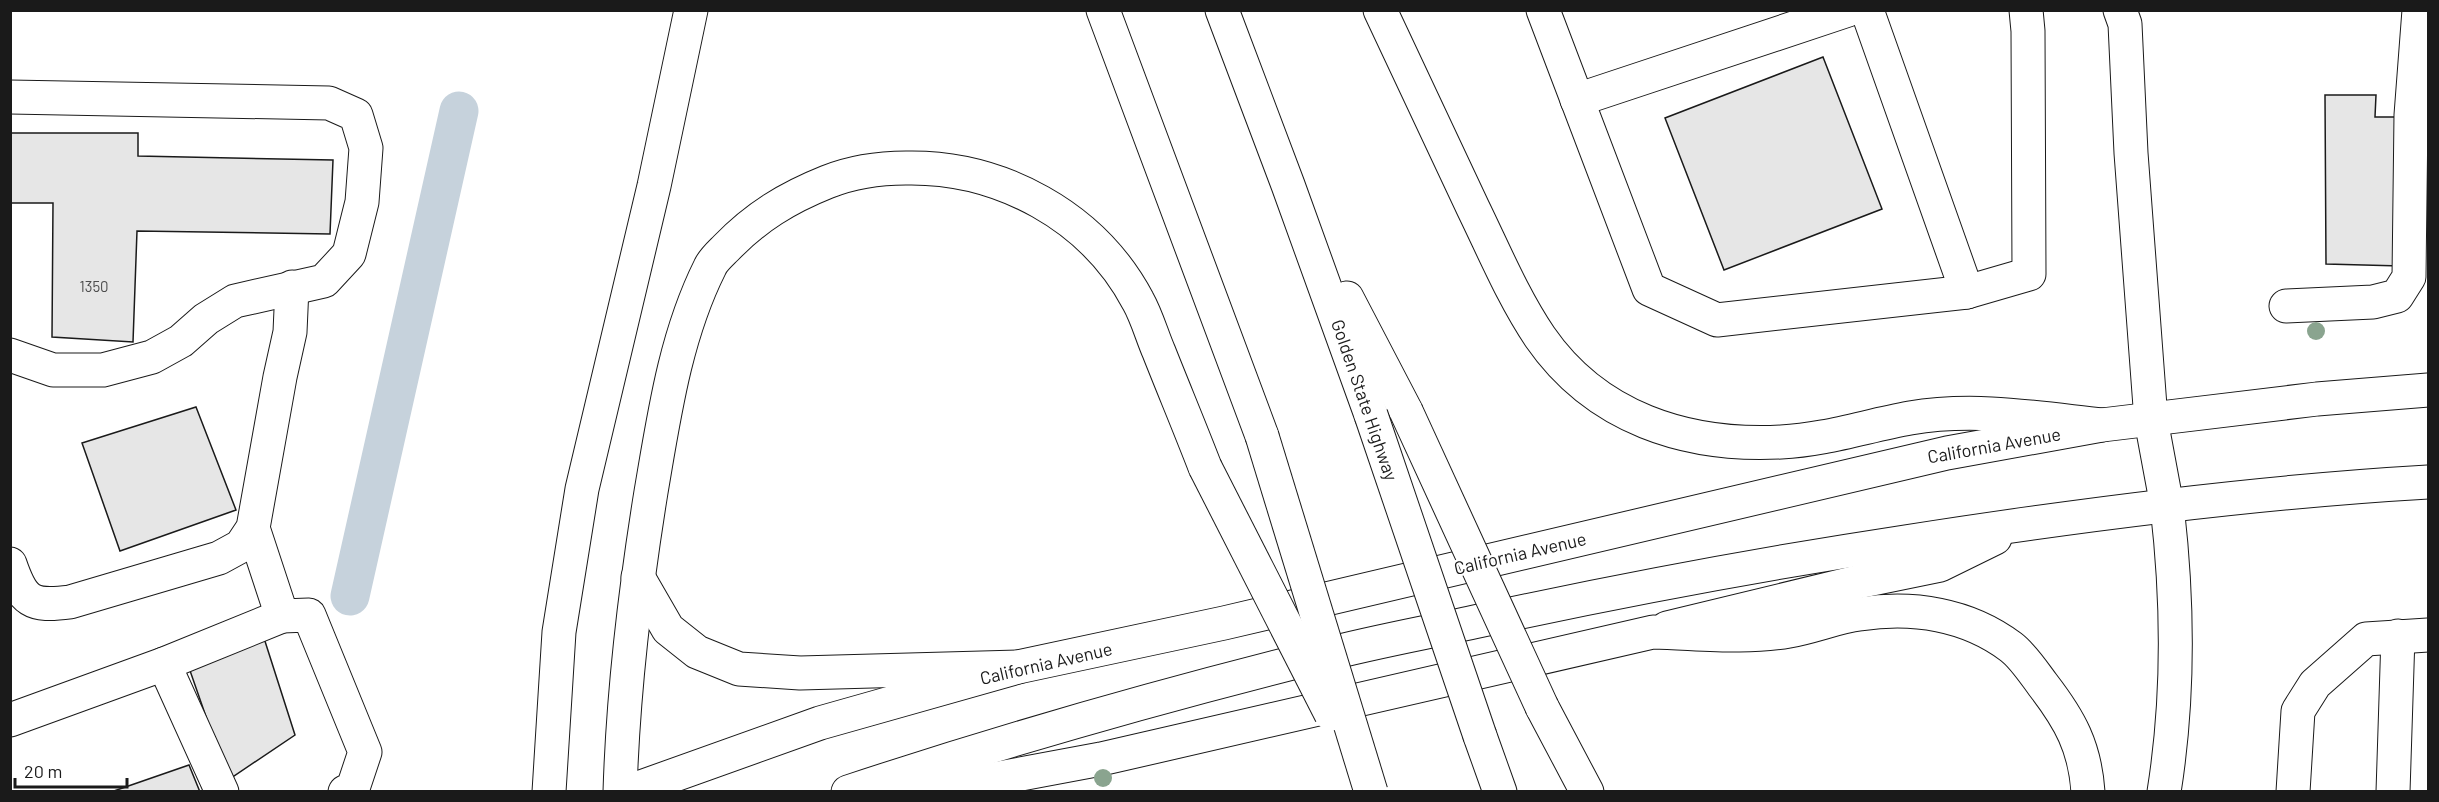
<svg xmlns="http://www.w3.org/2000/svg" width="2439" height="802" viewBox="0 0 2439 802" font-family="Barlow,sans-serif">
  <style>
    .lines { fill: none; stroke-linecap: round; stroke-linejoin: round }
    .canal { stroke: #c6d2dc; stroke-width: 39 }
    .building { fill: #e6e6e6; stroke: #1a1a1a; stroke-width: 1.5 }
    .minor-casing { stroke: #1a1a1a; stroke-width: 35 }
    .major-casing { stroke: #1a1a1a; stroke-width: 35 }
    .highway-casing { stroke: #1a1a1a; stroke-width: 35 }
    .minor { stroke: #fff; stroke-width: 33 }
    .major { stroke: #fff; stroke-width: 33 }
    .highway { stroke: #fff; stroke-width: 33 }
    .highway-bridge-casing { stroke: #1a1a1a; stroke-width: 35; stroke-linecap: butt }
    .highway-bridge { stroke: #fff; stroke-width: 33 }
    .tree { fill: #8aa48f }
    .labels { text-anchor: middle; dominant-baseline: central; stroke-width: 4.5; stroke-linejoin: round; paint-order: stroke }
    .number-label { font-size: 15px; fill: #4d4d4d }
    .street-label { font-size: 18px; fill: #1a1a1a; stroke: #fff }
  </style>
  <rect width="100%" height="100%" fill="#fff"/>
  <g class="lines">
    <polyline class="canal" points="350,596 459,111"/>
  </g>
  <g class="building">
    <polygon points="1823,57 1882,209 1724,270 1665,118"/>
    <polygon points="2325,95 2376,95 2375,117 2402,117 2401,266 2326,264"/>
    <polygon points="10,133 138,133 138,156 333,160 330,234 137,231 133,342 52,337 53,203 10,203"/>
    <polygon points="196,407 236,510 120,551 82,443"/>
    <polygon points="263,635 295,735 228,780 187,662"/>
    <polygon points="189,765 200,792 111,792"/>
  </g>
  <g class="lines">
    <defs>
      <g id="minor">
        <polyline points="1543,10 1649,289 1717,320 1967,292 2029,274 2028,31 2026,10"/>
        <polyline points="1867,10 1967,292"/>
        <polyline points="2120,10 2125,24 2131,153 2151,420 2167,506"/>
        <polyline points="10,97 329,103 356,115 366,148 362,202 349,254 324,281 235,301 206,319 181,341 152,357 103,370 53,370 10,355"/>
        <polyline points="1577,100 1848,10"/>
        <polyline points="2286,306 2373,302 2397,296 2409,277 2411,115 2419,10"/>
        <path d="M10 564C23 602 31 607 70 602L219 558 241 546 253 528 280 377 290 332 292 287"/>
        <polyline points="282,616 309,615 365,752 353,788 345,792"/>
        <polyline points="164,664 282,616 253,528"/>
        <polyline points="10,720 164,664 222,792"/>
        <polyline points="2293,792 2298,711 2315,684 2366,639 2428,635"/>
        <polyline points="2393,792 2398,636"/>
      </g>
      <g id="major">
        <polyline points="1667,628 1857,582 1940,565 1995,538"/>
        <polyline points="627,792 820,723 1018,667 1224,623 1947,453 2102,425 2317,399 2428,390"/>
        <path d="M848 792C1005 740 1163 695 1324 655 1373 642 1424 633 1474 622 1617 591 1760 564 1905 542 2078 515 2253 492 2428 482"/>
      </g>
      <g id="highway">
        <polyline points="1103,10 1262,436"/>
        <polyline points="1222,10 1288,185 1371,415"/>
        <path d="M1380 10C1411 76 1442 142 1473 208 1494 251 1513 297 1540 337 1596 418 1686 447 1781 442 1825 440 1866 426 1910 418 1975 407 2038 418 2102 425"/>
        <polyline points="1347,298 1406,411"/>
        <polyline points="638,577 668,629 697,652 739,669 800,673 1018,667"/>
        <polyline points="1542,707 1587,792"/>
        <polyline points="1480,736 1500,792"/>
        <polyline points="549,792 559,632 582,489 654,186 691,10"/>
        <path d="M620 792C623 691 635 591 651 492 664 416 675 337 710 267 713 260 720 254 726 248 756 217 787 198 827 182 852 172 879 168 906 168 1000 166 1093 216 1138 301 1147 317 1152 336 1159 352 1174 390 1190 428 1205 467"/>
        <path d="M904 792 951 787 1101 759 1653 632C1698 633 1745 639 1789 631 1813 627 1836 617 1860 614 1913 606 1967 614 2011 647 2023 656 2034 673 2043 685 2070 720 2085 747 2088 792"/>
        <path d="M2164 792C2179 698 2178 600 2167 506"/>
      </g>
    </defs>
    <use href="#minor" class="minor-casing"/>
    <use href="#major" class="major-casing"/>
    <use href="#highway" class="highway-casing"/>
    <use href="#minor" class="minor"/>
    <use href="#major" class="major"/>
    <use href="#highway" class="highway"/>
    <defs>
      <g id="highway-bridge">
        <polyline points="1406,411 1542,707"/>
        <polyline points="1371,415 1480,736"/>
        <polyline points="1262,436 1371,792"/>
        <polyline points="1205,467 1331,714"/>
      </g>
    </defs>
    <use href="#highway-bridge" class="highway-bridge-casing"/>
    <use href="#highway-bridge" class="highway-bridge"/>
  </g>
  <g class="tree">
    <circle cx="2316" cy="331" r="9"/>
    <circle cx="1103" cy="778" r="9"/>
  </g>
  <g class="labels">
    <g class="number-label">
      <text x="94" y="286">1350</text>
    </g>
    <g class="street-label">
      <text transform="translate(1365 400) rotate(71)">Golden State Highway</text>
      <text transform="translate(1994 445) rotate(-10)">California Avenue</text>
      <text transform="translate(1520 553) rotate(-13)">California Avenue</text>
      <text transform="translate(1046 663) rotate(-13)">California Avenue</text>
    </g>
  </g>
  <rect width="2439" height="802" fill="none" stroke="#1a1a1a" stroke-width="24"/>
  <path d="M15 778v9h112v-9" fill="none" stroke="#1a1a1a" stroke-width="3"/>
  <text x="24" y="778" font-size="18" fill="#1a1a1a" stroke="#ffffff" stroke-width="4.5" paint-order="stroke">20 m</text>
</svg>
